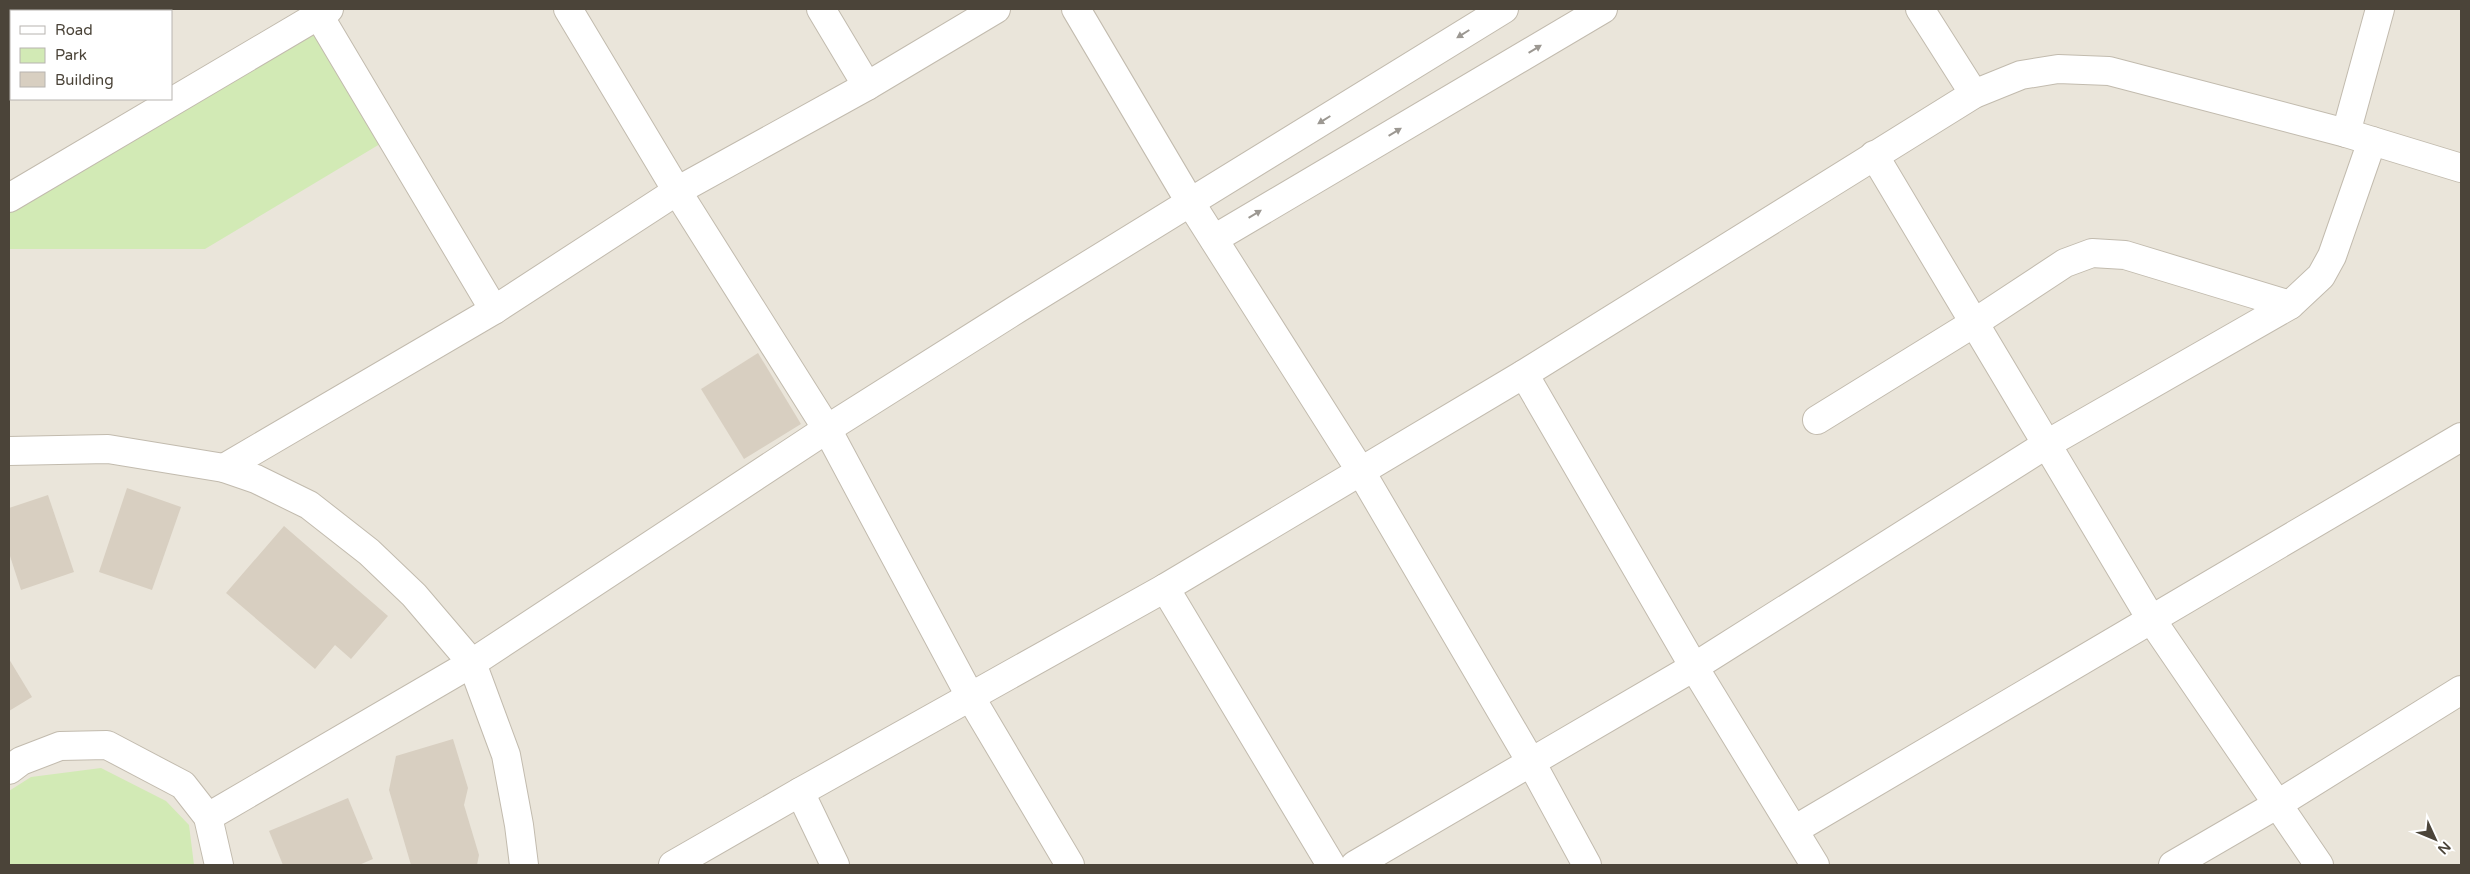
<svg xmlns="http://www.w3.org/2000/svg" width="2470" height="874" viewBox="0 0 2470 874" font-family="'Varela Round',sans-serif">
  <style>
    .residential { fill: #eae5da; fill-rule: evenodd }
    .green { fill: #d2eab5 }
    .building { fill: #d8cfc1 }
    .lines { fill: none; stroke-linecap: round; stroke-linejoin: round }
    .street-casing { stroke: #c2bbae; stroke-width: 30 }
    .street { stroke: #fff; stroke-width: 28 }
    .oneway { fill: #9c9892 }
  </style>
  <rect width="100%" height="100%" fill="#f6f3ec"/>
  <path class="residential" d="M9 9H2461V865H9ZM11 11H171V99H11Z"/>
  <g class="green">
    <polygon points="313,30 380,144 205,249 9,249 9,212"/>
    <polygon points="101,768 166,801 189,825 194,865 9,865 9,791 31,777"/>
  </g>
  <g class="building">
    <polygon points="758,353 801,424 744,459 701,389"/>
    <polygon points="127,488 181,507 152,590 99,572"/>
    <polygon points="48,495 74,572 21,590 9,553 9,508"/>
    <polygon points="284,526 388,616 351,659 335,645 315,669 226,593"/>
    <polygon points="9,659 32,697 9,711"/>
    <polygon points="453,739 468,788 464,805 479,855 477,865 411,865 389,790 396,756"/>
    <polygon points="348,798 373,859 359,865 283,865 269,831"/>
  </g>
  <g class="lines">
    <defs>
      <g id="street">
        <polyline points="93,9 94,11"/>
        <polyline points="315,9 494,310"/>
        <polyline points="568,9 677,191 827,429 971,698 1070,865"/>
        <polyline points="821,9 867,86"/>
        <polyline points="1076,9 1190,202 1360,470 1531,762 1587,865"/>
        <polyline points="1920,9 1974,94"/>
        <polyline points="2346,133 2380,9"/>
        <polyline points="1874,155 2151,619 2319,865"/>
        <polyline points="9,198 329,9"/>
        <polyline points="1214,239 1603,9"/>
        <polyline points="1524,374 1694,667 1815,865"/>
        <polyline points="1817,420 1974,323 2065,263 2092,253 2125,255 2290,305"/>
        <polyline points="9,451 108,449 224,468 256,479 309,505 369,552 414,595 472,663 506,755 519,825 524,865"/>
        <polyline points="224,468 494,310 677,191 867,86 996,9"/>
        <polyline points="1165,588 1331,865"/>
        <polyline points="9,770 21,761 60,746 107,745 183,785 208,817 219,865"/>
        <polyline points="800,792 835,865"/>
        <polyline points="208,817 472,663 827,429 1017,309 1504,9"/>
        <polyline points="1794,830 2461,437"/>
        <polyline points="673,865 800,792 1165,588 1524,374 1974,94 2021,75 2058,69 2109,71 2346,133 2461,168"/>
        <polyline points="1355,865 1694,667 2047,444 2290,305 2321,276 2332,256 2372,141"/>
        <polyline points="2173,865 2278,804 2461,690"/>
      </g>
    </defs>
    <use href="#street" class="street-casing"/>
    <use href="#street" class="street"/>
  </g>
  <defs><path id="oneway-solid" d="M-6-.8H1V-3.2L6.5 0L1 3.2V.8H-6Z" transform="scale(1.25)"/></defs>
  <g class="oneway">
    <use href="#oneway-solid" transform="translate(1463 34) rotate(148)"/>
    <use href="#oneway-solid" transform="translate(1535 49) rotate(-31)"/>
    <use href="#oneway-solid" transform="translate(1324 120) rotate(148)"/>
    <use href="#oneway-solid" transform="translate(1395 132) rotate(-31)"/>
    <use href="#oneway-solid" transform="translate(1255 214) rotate(-31)"/>
  </g>
  <rect width="2470" height="874" fill="none" stroke="#4b4439" stroke-width="20"/>
  <rect x="10" y="10" width="162" height="90" fill="#ffffff" stroke="#b7b4b0"/>
  <rect x="20" y="26" width="25" height="8" fill="#ffffff" stroke="#b7b4b0"/>
  <text x="55" y="35" font-size="15" fill="#4b4439">Road</text>
  <rect x="20" y="48" width="25" height="15" fill="#d2eab5" stroke="#b7b4b0"/>
  <text x="55" y="60" font-size="15" fill="#4b4439">Park</text>
  <rect x="20" y="72" width="25" height="15" fill="#d8cfc1" stroke="#b7b4b0"/>
  <text x="55" y="85" font-size="15" fill="#4b4439">Building</text>
  <g transform="translate(2435 839) rotate(134)" stroke="#ffffff" stroke-width="4" paint-order="stroke">
  <path d="M0-4L9 19L0 12L-9 19Z" fill="#4b4439"/>
  <text y="-8" font-size="14" font-weight="bold" text-anchor="middle" fill="#4b4439">N</text>
  </g>
</svg>
